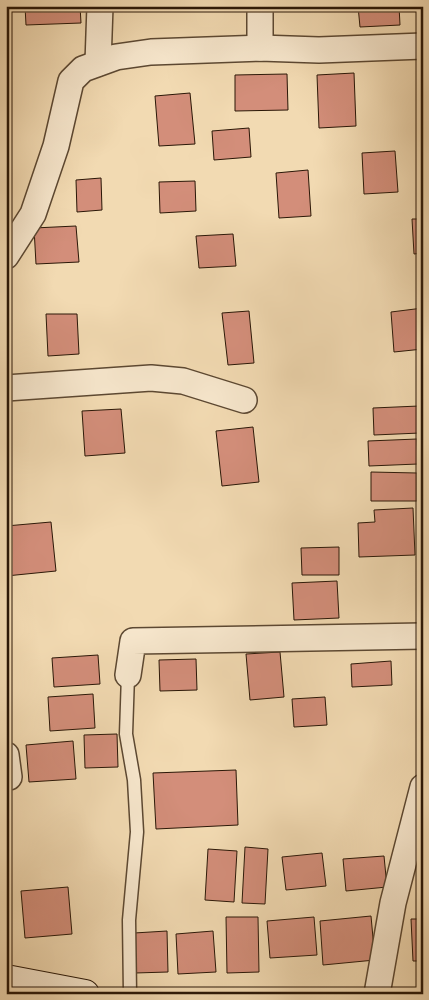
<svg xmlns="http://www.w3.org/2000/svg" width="429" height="1000" viewBox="0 0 429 1000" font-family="Alegreya,serif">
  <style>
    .building { fill: #d38e7a; stroke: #2a1707 }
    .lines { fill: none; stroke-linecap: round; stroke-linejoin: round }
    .lane-casing { stroke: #5c4832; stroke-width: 15 }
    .street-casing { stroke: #5c4832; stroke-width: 28 }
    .secondary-casing { stroke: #2a1707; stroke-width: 30 }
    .lane { stroke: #f7e7cd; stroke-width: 12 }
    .street { stroke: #f7e7cd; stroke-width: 25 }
    .secondary { stroke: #f7e7cd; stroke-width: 28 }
  </style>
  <rect width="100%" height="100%" fill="#f2dab2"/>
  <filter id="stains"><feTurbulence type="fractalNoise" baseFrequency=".004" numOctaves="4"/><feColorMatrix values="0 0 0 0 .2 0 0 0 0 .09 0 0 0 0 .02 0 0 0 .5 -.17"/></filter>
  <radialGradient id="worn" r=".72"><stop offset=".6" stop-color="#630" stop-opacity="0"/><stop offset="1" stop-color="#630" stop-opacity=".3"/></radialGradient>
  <g class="building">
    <polygon points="25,6 80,6 81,23 26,25"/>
    <polygon points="358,6 399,6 400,25 360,27"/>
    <polygon points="354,73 356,126 319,128 317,75"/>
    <polygon points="287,74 288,110 235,111 235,75"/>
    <polygon points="190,93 195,144 159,146 155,96"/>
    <polygon points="419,119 423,119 423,158 421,158"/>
    <polygon points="249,128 251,157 214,160 212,131"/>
    <polygon points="395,151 398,192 364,194 362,153"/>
    <polygon points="308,170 311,216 279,218 276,173"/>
    <polygon points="101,178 102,210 77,212 76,180"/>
    <polygon points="195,181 196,211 160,213 159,182"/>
    <polygon points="412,219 423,219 423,253 414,254"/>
    <polygon points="76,226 79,262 36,264 34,228"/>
    <polygon points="233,234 236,266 199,268 196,236"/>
    <polygon points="423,308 423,349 394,352 391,312"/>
    <polygon points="249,311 254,363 228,365 222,313"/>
    <polygon points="46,314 77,314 79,354 48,356"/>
    <polygon points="419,406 420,433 374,435 373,408"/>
    <polygon points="121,409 125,453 85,456 82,411"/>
    <polygon points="253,427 259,482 222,486 216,431"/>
    <polygon points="417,439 418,464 369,466 368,441"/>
    <polygon points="371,472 417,473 417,501 371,501"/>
    <polygon points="413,508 415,555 359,557 358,523 375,522 374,510"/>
    <polygon points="51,522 56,571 6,576 6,526"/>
    <polygon points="339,547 339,575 302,575 301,548"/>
    <polygon points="337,581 339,618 294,620 292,583"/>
    <polygon points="280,652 284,697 250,700 246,654"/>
    <polygon points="98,655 100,684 54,687 52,658"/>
    <polygon points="196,659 197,690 160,691 159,660"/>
    <polygon points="391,661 392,685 352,687 351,664"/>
    <polygon points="93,694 95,728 50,731 48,697"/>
    <polygon points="325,697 327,725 294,727 292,699"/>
    <polygon points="117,734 118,767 85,768 84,735"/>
    <polygon points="73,741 76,779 29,782 26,745"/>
    <polygon points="236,770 238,825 156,829 153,773"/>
    <polygon points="245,847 268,849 265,904 242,903"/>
    <polygon points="208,849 237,851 234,902 205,900"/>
    <polygon points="322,853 326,886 286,890 282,857"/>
    <polygon points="384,856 387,887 346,891 343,859"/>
    <polygon points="68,887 72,934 25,938 21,891"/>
    <polygon points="371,916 375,960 323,965 320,921"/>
    <polygon points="226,917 258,917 259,972 227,973"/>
    <polygon points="314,917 317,955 270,958 267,921"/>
    <polygon points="411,919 423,919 423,961 413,961"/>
    <polygon points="167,931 168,972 135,973 134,933"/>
    <polygon points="213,931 216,972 178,974 176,934"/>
  </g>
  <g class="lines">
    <defs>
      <polyline id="lane" points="128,675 126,734 134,780 137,832 129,920 130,994"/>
      <g id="street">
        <polyline points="260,48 260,6"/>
        <polyline points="98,63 100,6"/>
        <polyline points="6,256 33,214 56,146 71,81 83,69 116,57 151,52 260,48 319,50 423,46"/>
        <polyline points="6,388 151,378 183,381 244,400"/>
        <polyline points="128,675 133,641 423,636"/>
        <polyline points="6,755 9,777"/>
        <polyline points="377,994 393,903 423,787"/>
      </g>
      <polyline id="secondary" points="6,979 85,994"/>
    </defs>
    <use href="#lane" class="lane-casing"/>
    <use href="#street" class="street-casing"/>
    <use href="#secondary" class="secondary-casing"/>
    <use href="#lane" class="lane"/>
    <use href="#street" class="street"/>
    <use href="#secondary" class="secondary"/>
  </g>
  <rect width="429" height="1000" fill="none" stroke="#f2dab2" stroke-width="25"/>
  <rect x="8" y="8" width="414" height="985" fill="none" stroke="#2a1707" stroke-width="2.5"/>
  <rect x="12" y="12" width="404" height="975" fill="none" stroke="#2a1707"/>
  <rect width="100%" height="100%" filter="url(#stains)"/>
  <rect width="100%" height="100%" fill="url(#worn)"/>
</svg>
